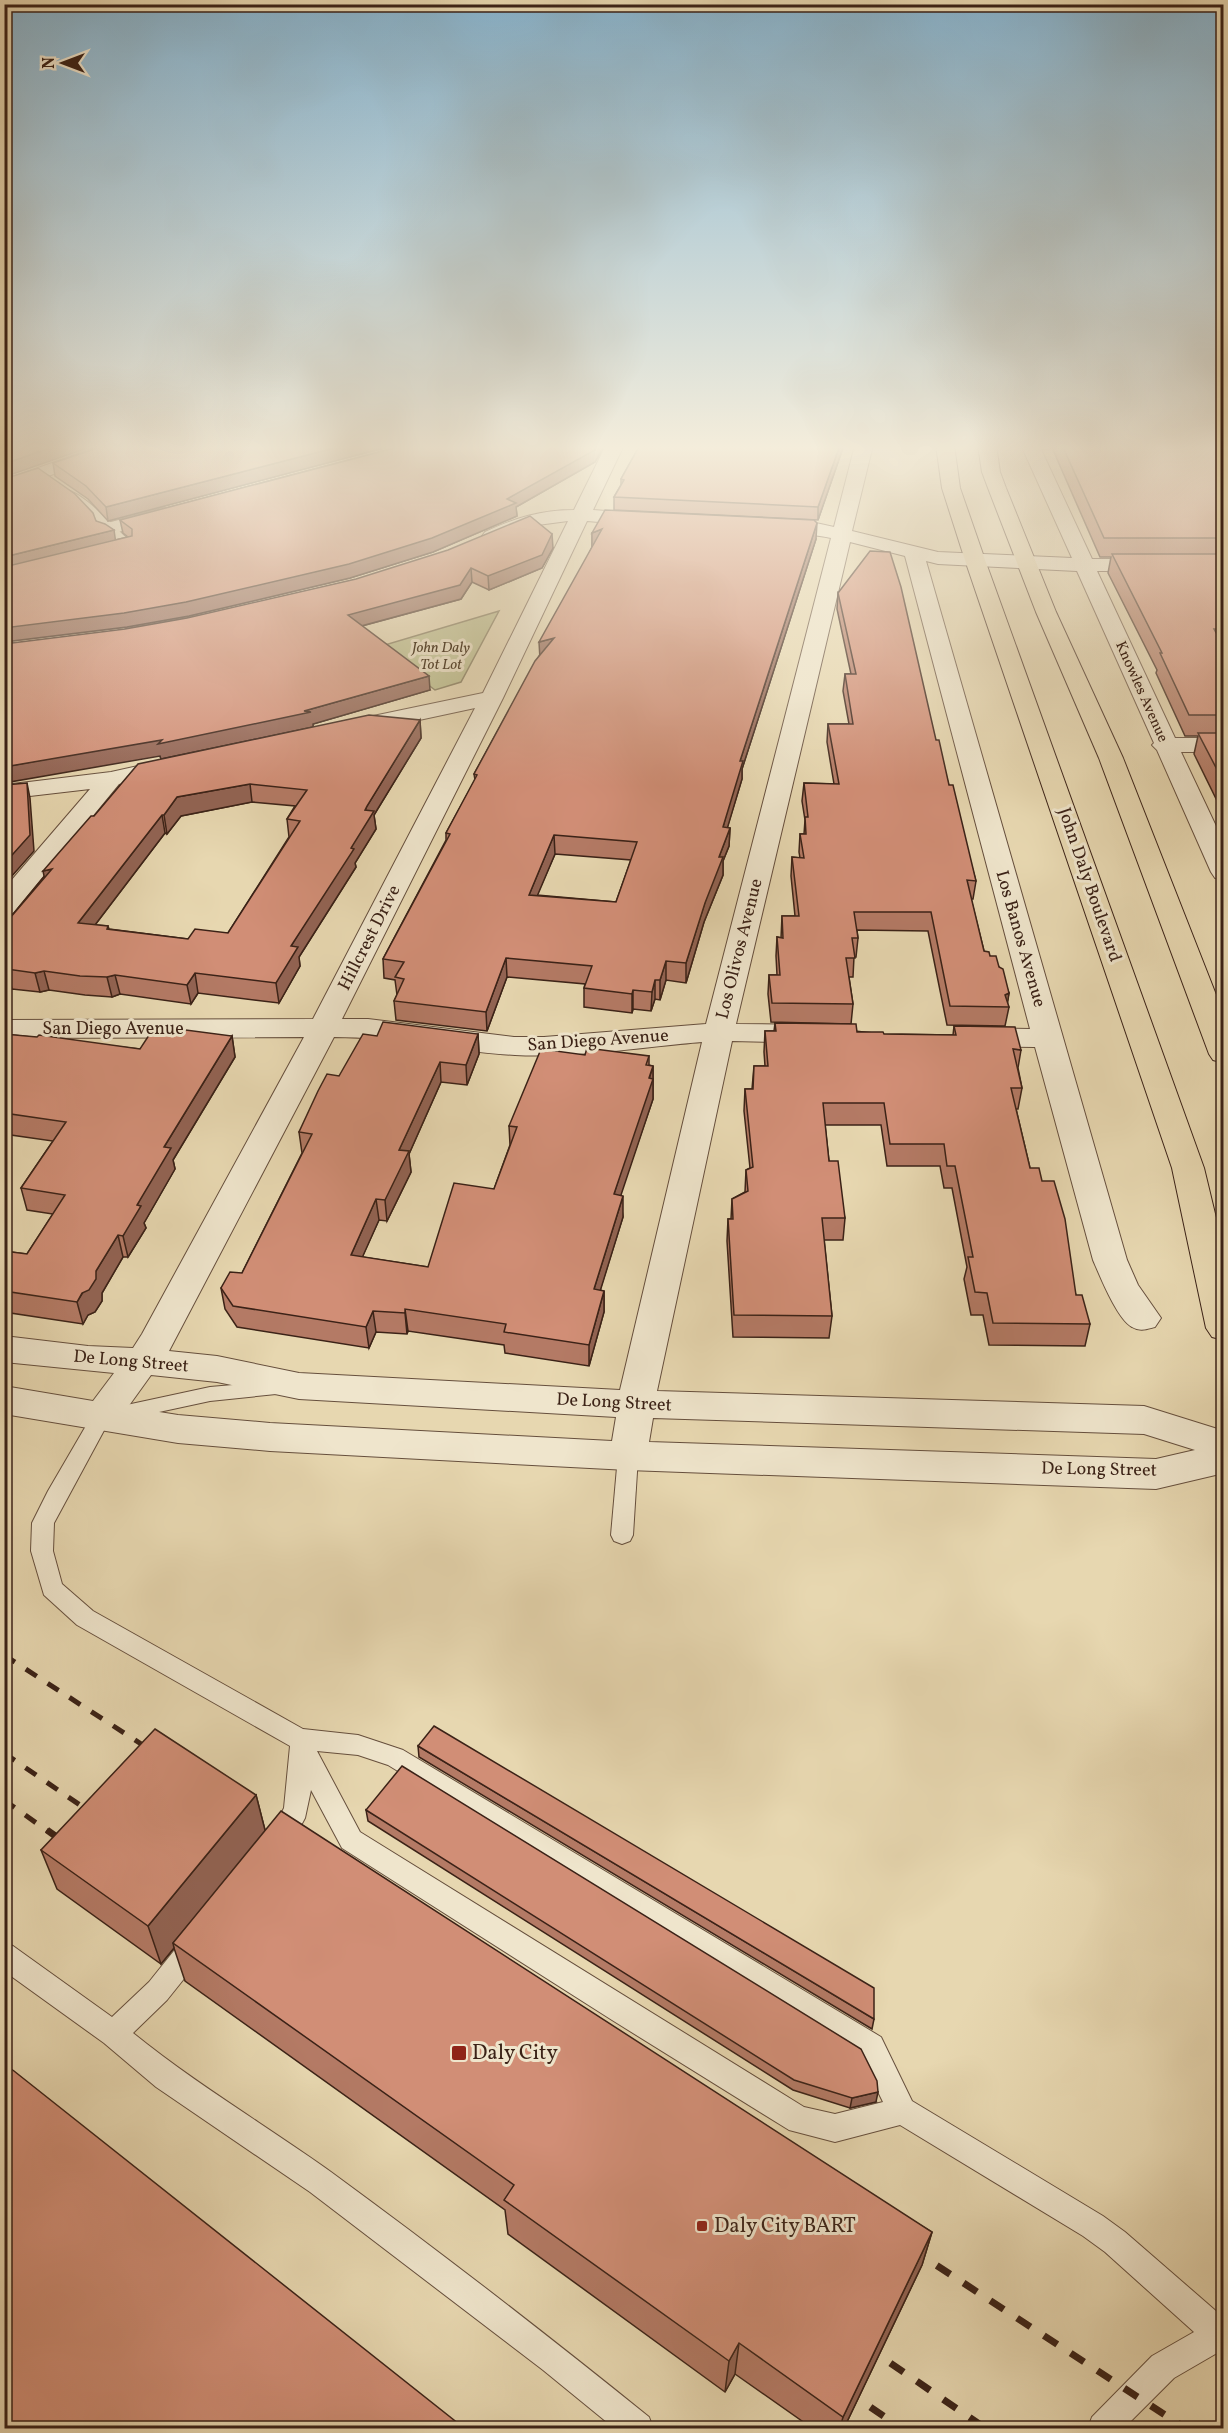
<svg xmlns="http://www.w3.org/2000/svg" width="1228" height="2433" viewBox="0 0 1228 2433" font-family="Vollkorn,serif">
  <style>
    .green { fill: #babd88; stroke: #7a7050; stroke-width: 1.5 }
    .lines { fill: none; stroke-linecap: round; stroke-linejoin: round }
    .lane-casing { stroke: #664f3d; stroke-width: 2 }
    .street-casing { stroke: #664f3d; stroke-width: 2 }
    .primary-casing { stroke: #3b2217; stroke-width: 2 }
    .lane { fill: #efe5cc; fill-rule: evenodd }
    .street { fill: #efe5cc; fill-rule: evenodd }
    .primary { fill: #e7d7b0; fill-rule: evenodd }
    .rail-far1 { stroke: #3b2217; stroke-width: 5; stroke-dasharray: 13 13; stroke-linecap: butt }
    .rail { stroke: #3b2217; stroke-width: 7; stroke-dasharray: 16 16; stroke-linecap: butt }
    .wall { fill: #b47a65; stroke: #3b2217; stroke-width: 1.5; fill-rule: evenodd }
    .shaded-wall { fill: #926353; stroke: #3b2217; stroke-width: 1.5 }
    .building { fill: #d18e76; stroke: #3b2217; stroke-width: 1.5; fill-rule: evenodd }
    .poi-dot { fill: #8f2418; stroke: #efe5cc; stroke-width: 2 }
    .labels { text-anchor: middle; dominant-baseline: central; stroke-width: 6; stroke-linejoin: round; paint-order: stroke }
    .far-park-label { font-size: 15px; font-style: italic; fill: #5b4933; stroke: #efe5cc }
    .far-street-label { font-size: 15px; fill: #3b2217; stroke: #efe5cc }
    .street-label { font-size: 18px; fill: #3b2217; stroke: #efe5cc }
    .near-poi-label { font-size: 21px; fill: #3b2217; stroke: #efe5cc; text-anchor: start }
  </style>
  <rect width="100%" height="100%" fill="#e7d7b0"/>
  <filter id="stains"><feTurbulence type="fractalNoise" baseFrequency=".00333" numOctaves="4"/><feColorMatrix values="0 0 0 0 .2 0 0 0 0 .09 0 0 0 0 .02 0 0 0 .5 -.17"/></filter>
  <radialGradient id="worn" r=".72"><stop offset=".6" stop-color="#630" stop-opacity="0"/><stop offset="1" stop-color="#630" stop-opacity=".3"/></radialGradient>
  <polygon class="green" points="499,611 461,682 435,690 378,647"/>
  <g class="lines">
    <defs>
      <g id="lane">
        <polygon points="1026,445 1054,445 1055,446 1050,449 1030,449"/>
        <path d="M64 490C80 488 119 532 133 544V548H125L117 542 64 494Z"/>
        <path d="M279 1381 286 1383 289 1388 286 1393 210 1401 108 1423 54 1523 53 1551 62 1584 93 1611 303 1729 358 1735 403 1750 881 2037 912 2101 1103 2216 1125 2232 1224 2318V2349L1174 2378 1124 2428H1088L1092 2417 1152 2356 1194 2332 1105 2252 1083 2236 900 2125 835 2142 789 2130 612 2020 342 1848 311 1790 305 1818 290 1846 281 1849 272 1846 269 1838 284 1808 290 1746 77 1625 44 1595 31 1551 32 1523 48 1491 94 1412 210 1387ZM317 1751 358 1755 388 1765 840 2042 861 2057 883 2102 835 2114 804 2107 360 1832Z"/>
        <polygon points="628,1448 635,1450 638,1456 633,1535 630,1541 622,1544 614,1541 611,1535 618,1456 621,1450"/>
        <path d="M194 1934 203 1937 207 1946 203 1955 167 2000 133 2033C196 2084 265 2125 331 2172 439 2251 545 2333 649 2417L653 2428H614L543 2370 310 2192 156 2087 104 2043 4 1971V1943L13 1946 112 2017 149 1982 185 1937Z"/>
      </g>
      <g id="street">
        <polygon points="103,445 130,445 127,449 4,491 4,480"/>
        <path d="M606 445H624L593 510 647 514 654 516 657 520 654 524 647 526 587 521 503 698 342 1019H368L514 1037H544L706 1024 831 538C810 533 787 535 766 530L763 526 766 522C787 517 814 522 834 527L855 445H873L852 531 938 552 1072 558 1021 445H1039L1092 559H1224V571H1097L1175 738H1224V752H1181L1224 843V880L1215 878 1211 872 1157 750 1152 745 1154 743 1077 571 938 564 926 561 1127 1260 1138 1285 1161 1318 1155 1327C1147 1329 1140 1332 1132 1327 1117 1319 1100 1276 1093 1260L1035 1047 974 1046 964 1043 959 1037 964 1031 974 1028 1030 1029 905 556 850 542 736 1024 811 1025 821 1028 826 1034 821 1040 811 1043 732 1041 657 1391 1144 1406 1224 1431V1473L1156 1489 628 1470 270 1451 178 1443 4 1414V1386L93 1401 114 1373 4 1362V1336L88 1346 133 1348 142 1334 304 1037 4 1038V1020L313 1019 475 708 354 734 346 732 342 727 346 722 354 720 483 693 568 521 530 526 499 540H485L482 536 485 532C515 518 541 510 574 510ZM334 1037C395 1037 454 1052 515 1055 575 1058 642 1047 702 1042L620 1390 299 1373 217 1356 169 1351ZM151 1375 217 1382 299 1399 616 1417 612 1441 270 1423 178 1415 128 1407ZM653 1418 1144 1434 1195 1450 1156 1459 649 1442Z"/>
        <polygon points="163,508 170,510 173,514 170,518 107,535 100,533 97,529 100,525"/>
        <polygon points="174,758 182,760 186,765 182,770 119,784 13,913 4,915 4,889 90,789 4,799 4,785 111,772"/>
      </g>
      <g id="primary">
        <polygon points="936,445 954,445 960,488 985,560 1204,1168 1224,1251 1224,1340 1212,1337 1206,1328 1172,1168 965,560 942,488"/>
        <polygon points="978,445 996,445 1000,472 1006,488 1056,612 1123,758 1224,1015 1224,1063 1213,1060 1209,1054 1099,758 1036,612 988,488 982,472"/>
      </g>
    </defs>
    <use href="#lane" class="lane-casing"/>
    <use href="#street" class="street-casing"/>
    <use href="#primary" class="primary-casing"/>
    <use href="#lane" class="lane"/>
    <use href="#street" class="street"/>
    <use href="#primary" class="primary"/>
    <g class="rail-far1">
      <polyline points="4,1655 155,1753"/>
      <polyline points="4,1753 96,1816"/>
      <polyline points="4,1800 49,1832"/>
    </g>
    <g class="rail">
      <polyline points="47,1830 68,1845"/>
      <polyline points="910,2248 1185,2428"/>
      <polyline points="864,2345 985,2428"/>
      <polyline points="844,2389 901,2428"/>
    </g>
  </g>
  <g class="wall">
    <polygon points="106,445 395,445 108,521 88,499 55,476 53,463"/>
    <polygon points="406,445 605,445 595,462 516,507 517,516 433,552 350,578 189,616 127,627 4,642 4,479 96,521 115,540 128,537 123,533 120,520"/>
    <polygon points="640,445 844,445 818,520 614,510 614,497 621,485 621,479"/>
    <polygon points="1054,445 1224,445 1224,815 1194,754 1198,736 1185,736 1156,673 1157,670 1108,573 1111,557 1100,557 1053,450"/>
    <path d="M592 533 816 539 742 769V779L727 828H730L729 846 723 861V875L704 922 686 983 666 980 660 1000 655 999 651 1011 633 1009 632 1013 584 1007V988L585 984 507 977 487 1031 396 1020 394 1001 397 995 395 980 384 978 383 959 446 840V833L475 780 474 774 539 656 592 547ZM555 854 631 860 616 902 537 895Z"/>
    <polygon points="553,548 542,568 489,590 472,582 461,599 362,626 430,690 313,724 313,727 161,759 125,629 187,618"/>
    <polygon points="838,593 936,740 976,881 973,899 971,899 984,951 990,956 999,967 1009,993 1007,1003 1009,1007 1005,1026 947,1025 928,931 857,930 858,938 856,957 854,957 853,977 849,977 853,1004 851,1024 771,1022 768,994 769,975 777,975 776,956 777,937 781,938 782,916 795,916 791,876 792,857 800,858 799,852 800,834 804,834 805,820 802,801 804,783 834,784 827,742 828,724 849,724 843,691 845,674 851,674 837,609"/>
    <path d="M420 720 421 738 374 815 376 829 355 863 356 867 299 957 300 966 279 1003 198 993 191 1004 120 994 112 997 85 995 49 990 40 992 12 989 11 990H4V925L94 816ZM252 802 295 806 287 819 289 837 228 933 188 939 109 929 108 926 95 925 165 833 167 834 181 816Z"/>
    <polygon points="775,1023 884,1034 953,1035 954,1026 1021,1050 1018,1068 1022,1088 1018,1109 1016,1109 1030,1168 1076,1295 1090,1324 1085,1346 989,1345 983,1315 971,1315 964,1279 967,1267 952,1188 944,1188 940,1166 887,1166 881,1125 825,1125 829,1161 845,1218 843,1240 824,1240 832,1316 829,1338 733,1337 727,1241 728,1219 731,1219 732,1199 745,1192 746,1170 750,1168 744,1111 745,1089 752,1089 754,1066 765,1066 764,1052 765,1031 774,1031"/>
    <polygon points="4,1034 140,1049 232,1036 235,1057 173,1160 175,1169 144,1223 146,1228 128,1257 123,1257 102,1293 102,1301 95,1312 88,1315 83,1324 4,1312 4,1251 27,1254 53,1214 27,1210 21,1188 53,1141 4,1134"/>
    <polygon points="478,1034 479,1054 467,1085 441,1082 409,1154 411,1172 387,1221 379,1220 362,1257 428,1267 494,1189 510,1145 509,1126 585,1055 649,1056 649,1065 653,1066 653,1099 620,1195 623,1217 600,1290 604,1291 604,1312 589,1366 505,1353 504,1345 408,1331 407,1334 376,1332 369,1348 237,1327 225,1309 221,1288 242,1273 302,1153 299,1132 339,1076"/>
    <polygon points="418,1746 874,2019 872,2029 419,1757"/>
    <polygon points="256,1795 265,1830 932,2232 922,2265 844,2428 812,2428 735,2374 725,2392 508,2234 505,2210 185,1981 174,1948 161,1964 57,1889 41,1850"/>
    <polygon points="366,1810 876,2102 850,2108 793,2090 368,1821"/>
  </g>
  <g class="shaded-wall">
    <polygon points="58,445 96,445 4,477 4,464"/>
    <polygon points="346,445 395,445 108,521 106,507"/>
    <polygon points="597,445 605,445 595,462 516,507 517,516 433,552 350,578 189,616 127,627 4,642 4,628 507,499"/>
    <polygon points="840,445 844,445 818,520 818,507"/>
    <polygon points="817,523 816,539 742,769 742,779 722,846 723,827 740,761"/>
    <polygon points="602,529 592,549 592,533"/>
    <polygon points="114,530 116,544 4,572 4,557"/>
    <polygon points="552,534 553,548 542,568 489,590 488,576"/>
    <polygon points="471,568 472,582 461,599 350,629 348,615"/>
    <polygon points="554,638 540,659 539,642"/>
    <polygon points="429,676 430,690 313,724 313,727 161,759 160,756 4,783 4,767 304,711"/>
    <polygon points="420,720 421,738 374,815 376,829 355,863 356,867 299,957 300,966 279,1003 276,983 291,946 351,848 367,806"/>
    <polygon points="27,783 30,798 34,851 4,885 4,864"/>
    <polygon points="250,784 252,802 181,816 167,834 164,815 177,797"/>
    <polygon points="162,815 165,833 82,942 78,923"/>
    <polygon points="730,828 729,846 723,861 723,875 704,922 686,983 686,963 719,857"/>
    <polygon points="554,835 555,854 530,913 529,895"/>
    <polygon points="52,869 47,890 43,871"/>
    <polygon points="506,958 507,977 487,1031 486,1012"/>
    <polygon points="666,961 666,980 660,1000 660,980"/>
    <polygon points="7,969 12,989 11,990 6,971"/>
    <polygon points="44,971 49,990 40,992 35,973"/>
    <polygon points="195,973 198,993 191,1004 187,985"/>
    <polygon points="115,975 120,994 112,997 107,977"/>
    <polygon points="655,980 655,999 651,1011 652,992"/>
    <polygon points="633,990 633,1009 632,1013 632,994"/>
    <polygon points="1009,993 1007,1007 1005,995"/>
    <polygon points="478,1034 479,1054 467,1085 466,1065"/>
    <polygon points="232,1036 235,1057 173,1160 175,1169 144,1223 146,1228 128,1257 123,1236 164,1147"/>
    <polygon points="440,1062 441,1082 409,1154 411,1172 387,1221 385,1200 399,1150"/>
    <polygon points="653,1066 653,1099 614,1216 614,1194"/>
    <polygon points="623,1196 623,1217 594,1311 594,1289"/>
    <polygon points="376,1199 379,1220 354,1276 351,1255"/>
    <polygon points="118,1235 123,1257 102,1293 102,1301 95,1312 88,1315 83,1324 77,1302"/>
    <polygon points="604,1291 604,1312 589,1366 589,1345"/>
    <polygon points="405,1309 408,1331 407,1334 405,1313"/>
    <polygon points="373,1311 376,1332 369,1348 366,1327"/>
    <polygon points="256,1795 266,1834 173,1943 174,1948 161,1964 148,1926"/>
    <polygon points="878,2092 876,2102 850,2108 852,2098"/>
    <polygon points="932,2232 922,2265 844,2428 840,2428 843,2417"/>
    <polygon points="739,2343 735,2374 725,2392 729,2361"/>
  </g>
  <g class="building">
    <polygon points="4,445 58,445 4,464"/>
    <polygon points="106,445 346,445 106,507 86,486 53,463"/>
    <polygon points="406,445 597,445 595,450 507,499 516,503 432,538 349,564 186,602 124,613 4,628 4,567 132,536 132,529 120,520"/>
    <polygon points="640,445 840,445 818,507 614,497 624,480 621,479"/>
    <polygon points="1062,445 1224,445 1224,538 1104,538"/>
    <polygon points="38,468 75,494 93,513 96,521 105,524 114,530 4,557 4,479"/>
    <path d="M605 510 814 520 817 523 740 761H743L723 827 730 828 719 857H723L705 903 686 963 666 961 660 980H655L652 992 633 990 632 994 584 988 592 966 506 958 486 1012 394 1001 404 979 395 977 404 962 383 959 450 834 446 833 477 775 474 774 535 661 554 638 539 642 602 529 592 533ZM554 835 637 842 616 902 529 895Z"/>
    <polygon points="530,516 552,534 542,555 488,576 471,568 460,585 348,615 429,676 304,711 311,712 158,744 162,740 4,767 4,644 125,629 187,618 356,579 448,550"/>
    <polygon points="870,551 890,552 901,587 936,740 939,740 949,785 953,785 976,881 967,880 984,951 989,952 990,956 996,956 999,967 1003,969 1009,993 1005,995 1009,1007 950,1006 931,912 854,912 858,938 852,938 855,958 846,958 853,1004 772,1003 769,975 780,975 777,937 783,938 782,916 799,916 792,857 804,858 800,834 806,834 805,817 808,817 804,783 839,784 828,724 853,724 845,674 856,674 838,593"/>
    <polygon points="1112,554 1224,554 1224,629 1214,629 1224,647 1224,715 1189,715 1160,653 1162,653"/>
    <path d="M369 715 420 720 367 806 365 810 374 811 351 848 354 849 291 946 298 947 276 983 195 973 187 985 115 975 107 977 80 976 44 971 35 973 7 969 6 971H4V925L52 869 43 871 91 816H94L138 764ZM250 784 307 790 287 819 300 821 228 933 195 929 188 939 107 929 108 926 78 923 162 815H164L177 797Z"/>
    <polygon points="1198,733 1224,733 1224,783"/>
    <polygon points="27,783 30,835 4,864 4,785"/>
    <polygon points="383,1022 478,1034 466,1065 440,1062 399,1150 409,1151 385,1200 376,1199 351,1255 428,1267 454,1183 494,1189 517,1127 509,1126 541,1049 585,1055 587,1048 649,1056 646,1065 653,1066 649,1078 653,1079 614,1194 623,1196 594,1289 604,1291 589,1345 504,1332 506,1324 405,1309 405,1313 373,1311 366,1327 233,1306 221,1288 230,1272 242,1273 312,1134 299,1132 318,1091 327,1074 339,1076 363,1034 377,1036"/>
    <polygon points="775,1023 856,1024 857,1032 883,1032 884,1034 956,1035 954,1026 1015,1027 1021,1050 1013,1049 1022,1088 1011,1088 1030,1168 1039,1168 1042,1181 1054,1181 1065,1219 1076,1295 1082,1295 1090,1324 993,1323 987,1293 975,1292 968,1257 973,1257 955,1166 947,1166 944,1144 890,1144 884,1103 823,1103 829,1161 838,1161 845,1218 822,1218 832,1316 734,1315 728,1219 733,1219 732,1199 748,1191 746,1170 753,1167 745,1089 753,1089 754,1066 768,1066 765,1031 776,1031"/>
    <polygon points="155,1026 232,1036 164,1147 171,1148 137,1205 141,1206 123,1236 118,1235 96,1271 96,1279 89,1290 82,1293 77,1302 4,1291 4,1251 27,1254 65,1195 21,1188 66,1122 4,1113 4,1034 37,1037 39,1035 140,1049"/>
    <polygon points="434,1726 874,1988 874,2019 418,1746"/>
    <polygon points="155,1729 256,1795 148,1926 41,1850"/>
    <polygon points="402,1766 861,2049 877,2081 878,2092 852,2098 794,2080 366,1810"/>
    <polygon points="281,1811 932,2232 843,2417 739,2343 729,2361 504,2200 514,2185 173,1943"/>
    <polygon points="4,2064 14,2071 464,2428 4,2428"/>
  </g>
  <linearGradient id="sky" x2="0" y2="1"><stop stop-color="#88b6d2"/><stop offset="0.57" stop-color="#f4eddb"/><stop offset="1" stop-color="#f4eddb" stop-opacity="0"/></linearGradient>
  <rect width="1228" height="786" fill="url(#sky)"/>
  <g class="poi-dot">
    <rect x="451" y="2045" width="16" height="16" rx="3"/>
    <rect x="696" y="2220" width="12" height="12" rx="3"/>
  </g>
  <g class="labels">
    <g class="far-park-label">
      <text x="441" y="648">John Daly<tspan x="441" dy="17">Tot Lot</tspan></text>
    </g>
    <g class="far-street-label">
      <text transform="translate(1141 692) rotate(66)">Knowles Avenue</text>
    </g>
    <g class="street-label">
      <text transform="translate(1089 885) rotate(71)">John Daly Boulevard</text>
      <text transform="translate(370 938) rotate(-63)">Hillcrest Drive</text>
      <text transform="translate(1020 939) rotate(74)">Los Banos Avenue</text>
      <text transform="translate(740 949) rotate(-76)">Los Olivos Avenue</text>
      <text x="113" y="1029">San Diego Avenue</text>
      <text transform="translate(598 1041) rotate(-4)">San Diego Avenue</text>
      <text transform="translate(131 1362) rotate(5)">De Long Street</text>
      <text transform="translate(614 1403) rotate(3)">De Long Street</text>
      <text transform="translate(1099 1470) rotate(1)">De Long Street</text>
    </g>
    <g class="near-poi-label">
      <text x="472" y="2053">Daly City</text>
      <text x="714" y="2226">Daly City BART</text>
    </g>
  </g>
  <rect width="1228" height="2433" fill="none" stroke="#e7d7b0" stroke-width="24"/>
  <rect x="6" y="6" width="1216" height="2421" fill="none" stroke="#3b2217" stroke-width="3"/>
  <rect x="12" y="12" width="1204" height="2409" fill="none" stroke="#3b2217" stroke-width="1.5"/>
  <g transform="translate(63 63) rotate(270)" stroke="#efe5cc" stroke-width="4.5" paint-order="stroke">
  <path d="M0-4.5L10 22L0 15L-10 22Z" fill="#3b2217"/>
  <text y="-9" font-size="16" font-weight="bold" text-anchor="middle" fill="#3b2217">N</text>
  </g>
  <rect width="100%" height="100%" filter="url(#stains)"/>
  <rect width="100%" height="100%" fill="url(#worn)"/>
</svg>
